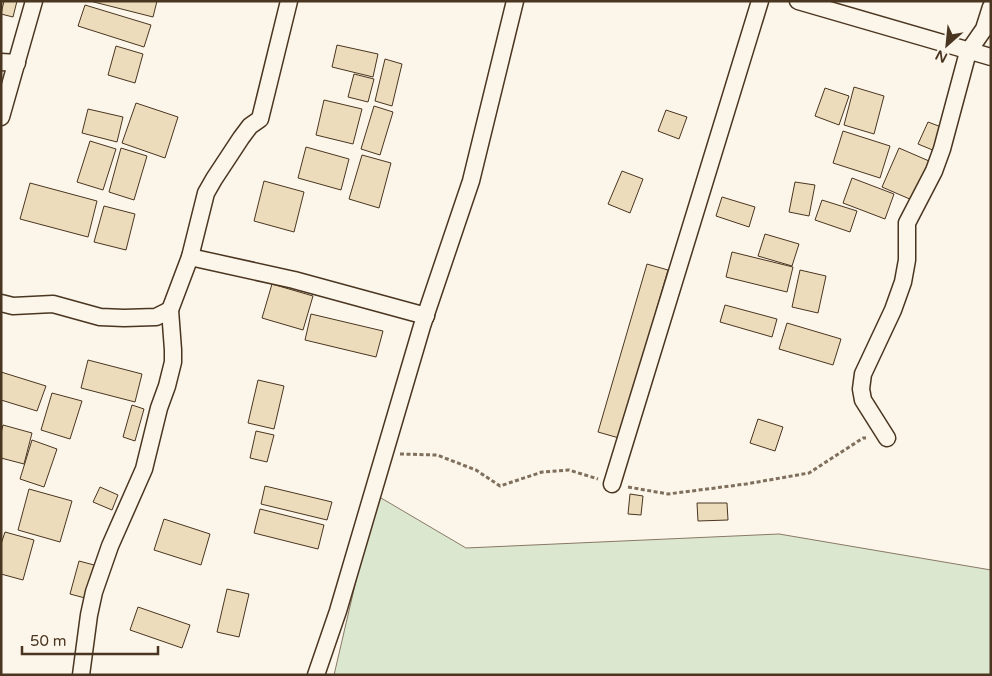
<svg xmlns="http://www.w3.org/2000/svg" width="992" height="676" viewBox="0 0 992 676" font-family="'Varela Round',sans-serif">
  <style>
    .green { fill: #dce7d0; stroke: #887966 }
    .building { fill: #ecdcbc; stroke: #4a3520 }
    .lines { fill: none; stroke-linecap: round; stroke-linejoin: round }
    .street-casing { stroke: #4a3520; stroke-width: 19 }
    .path { stroke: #7f6f5c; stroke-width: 3; stroke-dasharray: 4 2.5; stroke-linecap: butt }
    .street { stroke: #fbf6e9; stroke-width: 16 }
  </style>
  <rect width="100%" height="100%" fill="#fbf6e9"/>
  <polygon class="green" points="376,495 466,548 779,534 991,570 991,675 334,675"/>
  <g class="building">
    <polygon points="4,1 17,1 13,17 1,14"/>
    <polygon points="90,1 157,1 153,17"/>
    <polygon points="85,5 151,25 144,47 78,26"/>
    <polygon points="337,45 378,54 373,77 332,67"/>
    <polygon points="116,46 143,54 135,83 108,75"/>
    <polygon points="385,59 402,64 392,106 375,101"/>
    <polygon points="354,74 374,79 368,102 348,97"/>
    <polygon points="854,87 884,96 874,134 844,125"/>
    <polygon points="825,88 849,96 839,125 815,116"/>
    <polygon points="324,100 362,109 353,144 316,135"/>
    <polygon points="136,103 178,117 165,158 122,143"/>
    <polygon points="374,106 393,112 380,155 361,149"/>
    <polygon points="88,109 123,117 117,142 82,133"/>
    <polygon points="666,110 687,117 679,139 658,131"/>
    <polygon points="928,122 944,128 935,151 918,144"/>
    <polygon points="843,131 890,146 880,178 833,163"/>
    <polygon points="90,141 116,149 103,190 77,182"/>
    <polygon points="306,147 349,159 341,190 298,178"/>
    <polygon points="121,148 147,156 134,200 109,192"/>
    <polygon points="899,148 929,161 912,200 882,187"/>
    <polygon points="362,155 391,163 379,208 349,199"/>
    <polygon points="622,171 643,179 630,213 608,204"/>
    <polygon points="852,178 894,194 885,219 843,203"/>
    <polygon points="264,181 304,192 294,232 254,221"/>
    <polygon points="795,182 815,185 809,216 789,212"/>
    <polygon points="30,183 97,201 88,237 20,219"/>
    <polygon points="722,197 755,207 749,227 716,216"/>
    <polygon points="822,200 857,211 850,232 815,220"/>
    <polygon points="104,206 135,214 126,250 94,242"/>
    <polygon points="765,234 799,244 792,266 758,256"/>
    <polygon points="732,252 793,267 787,292 726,277"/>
    <polygon points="647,264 668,270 619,438 598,432"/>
    <polygon points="800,270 826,276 818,313 792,307"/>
    <polygon points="272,284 313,296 303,330 262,318"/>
    <polygon points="725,305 777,319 772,337 720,322"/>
    <polygon points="311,314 383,331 376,357 305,340"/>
    <polygon points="787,323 841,339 833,365 779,349"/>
    <polygon points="88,360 142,374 135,402 81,388"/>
    <polygon points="1,372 46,386 37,411 1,400"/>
    <polygon points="258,380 284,386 274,429 248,423"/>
    <polygon points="52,393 82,401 70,439 41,430"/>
    <polygon points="132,405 144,409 135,441 123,437"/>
    <polygon points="758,419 783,427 775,451 750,443"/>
    <polygon points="3,425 32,433 24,464 1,458 1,433"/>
    <polygon points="256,431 274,435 267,462 250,458"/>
    <polygon points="32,440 57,449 44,487 20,479"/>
    <polygon points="265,486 332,502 327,520 261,504"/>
    <polygon points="100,487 118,495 112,510 93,502"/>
    <polygon points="29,489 72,501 60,542 18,530"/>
    <polygon points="630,494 643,496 641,515 628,514"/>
    <polygon points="697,503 727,503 728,520 698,521"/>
    <polygon points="260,509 324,525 318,549 254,533"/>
    <polygon points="164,519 210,534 201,565 154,550"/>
    <polygon points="5,532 34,540 23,580 1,574 1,544"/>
    <polygon points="79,561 94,565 85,598 70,594"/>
    <polygon points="227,589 249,594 239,637 217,632"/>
    <polygon points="138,607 190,625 182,648 130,630"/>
  </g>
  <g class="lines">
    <defs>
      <g id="street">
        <polyline points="798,1 991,57"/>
        <polyline points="1,62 17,63"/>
        <polyline points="1,117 34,1"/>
        <polyline points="190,257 294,280 426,316"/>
        <polyline points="1,303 13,306 53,304 100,317 124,318 156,317 170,310"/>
        <polyline points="887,438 863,400 861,389 863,374 893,310 903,282 907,260 907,223 934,171 942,149 968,52 984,29 991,7"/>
        <polyline points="612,484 760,1"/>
        <polyline points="81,675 89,615 94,592 110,546 144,469 159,408 167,386 173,362 173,350 170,310 190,257 206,193 214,179 241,138 250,126 260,119 289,1"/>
        <polyline points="316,675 338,611 422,326 471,181 515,1"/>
      </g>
    </defs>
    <use href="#street" class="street-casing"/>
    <g class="path">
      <polyline points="400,454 437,455 476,470 500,486 542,472 569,470 598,479"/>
      <polyline points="628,487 668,494 746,484 809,473 863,438 866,438"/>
    </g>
    <use href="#street" class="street"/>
  </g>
  <rect width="992" height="676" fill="none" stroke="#4a3520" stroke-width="5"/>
  <g transform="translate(947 45) rotate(207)" stroke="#fbf6e9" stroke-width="4" paint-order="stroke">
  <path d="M0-4L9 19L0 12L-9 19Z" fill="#4a3520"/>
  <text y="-8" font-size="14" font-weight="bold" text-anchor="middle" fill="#4a3520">N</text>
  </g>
  <path d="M22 646v8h136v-8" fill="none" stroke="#4a3520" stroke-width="2.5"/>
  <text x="30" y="646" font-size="15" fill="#4a3520" stroke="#fbf6e9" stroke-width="4" paint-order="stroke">50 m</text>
</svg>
